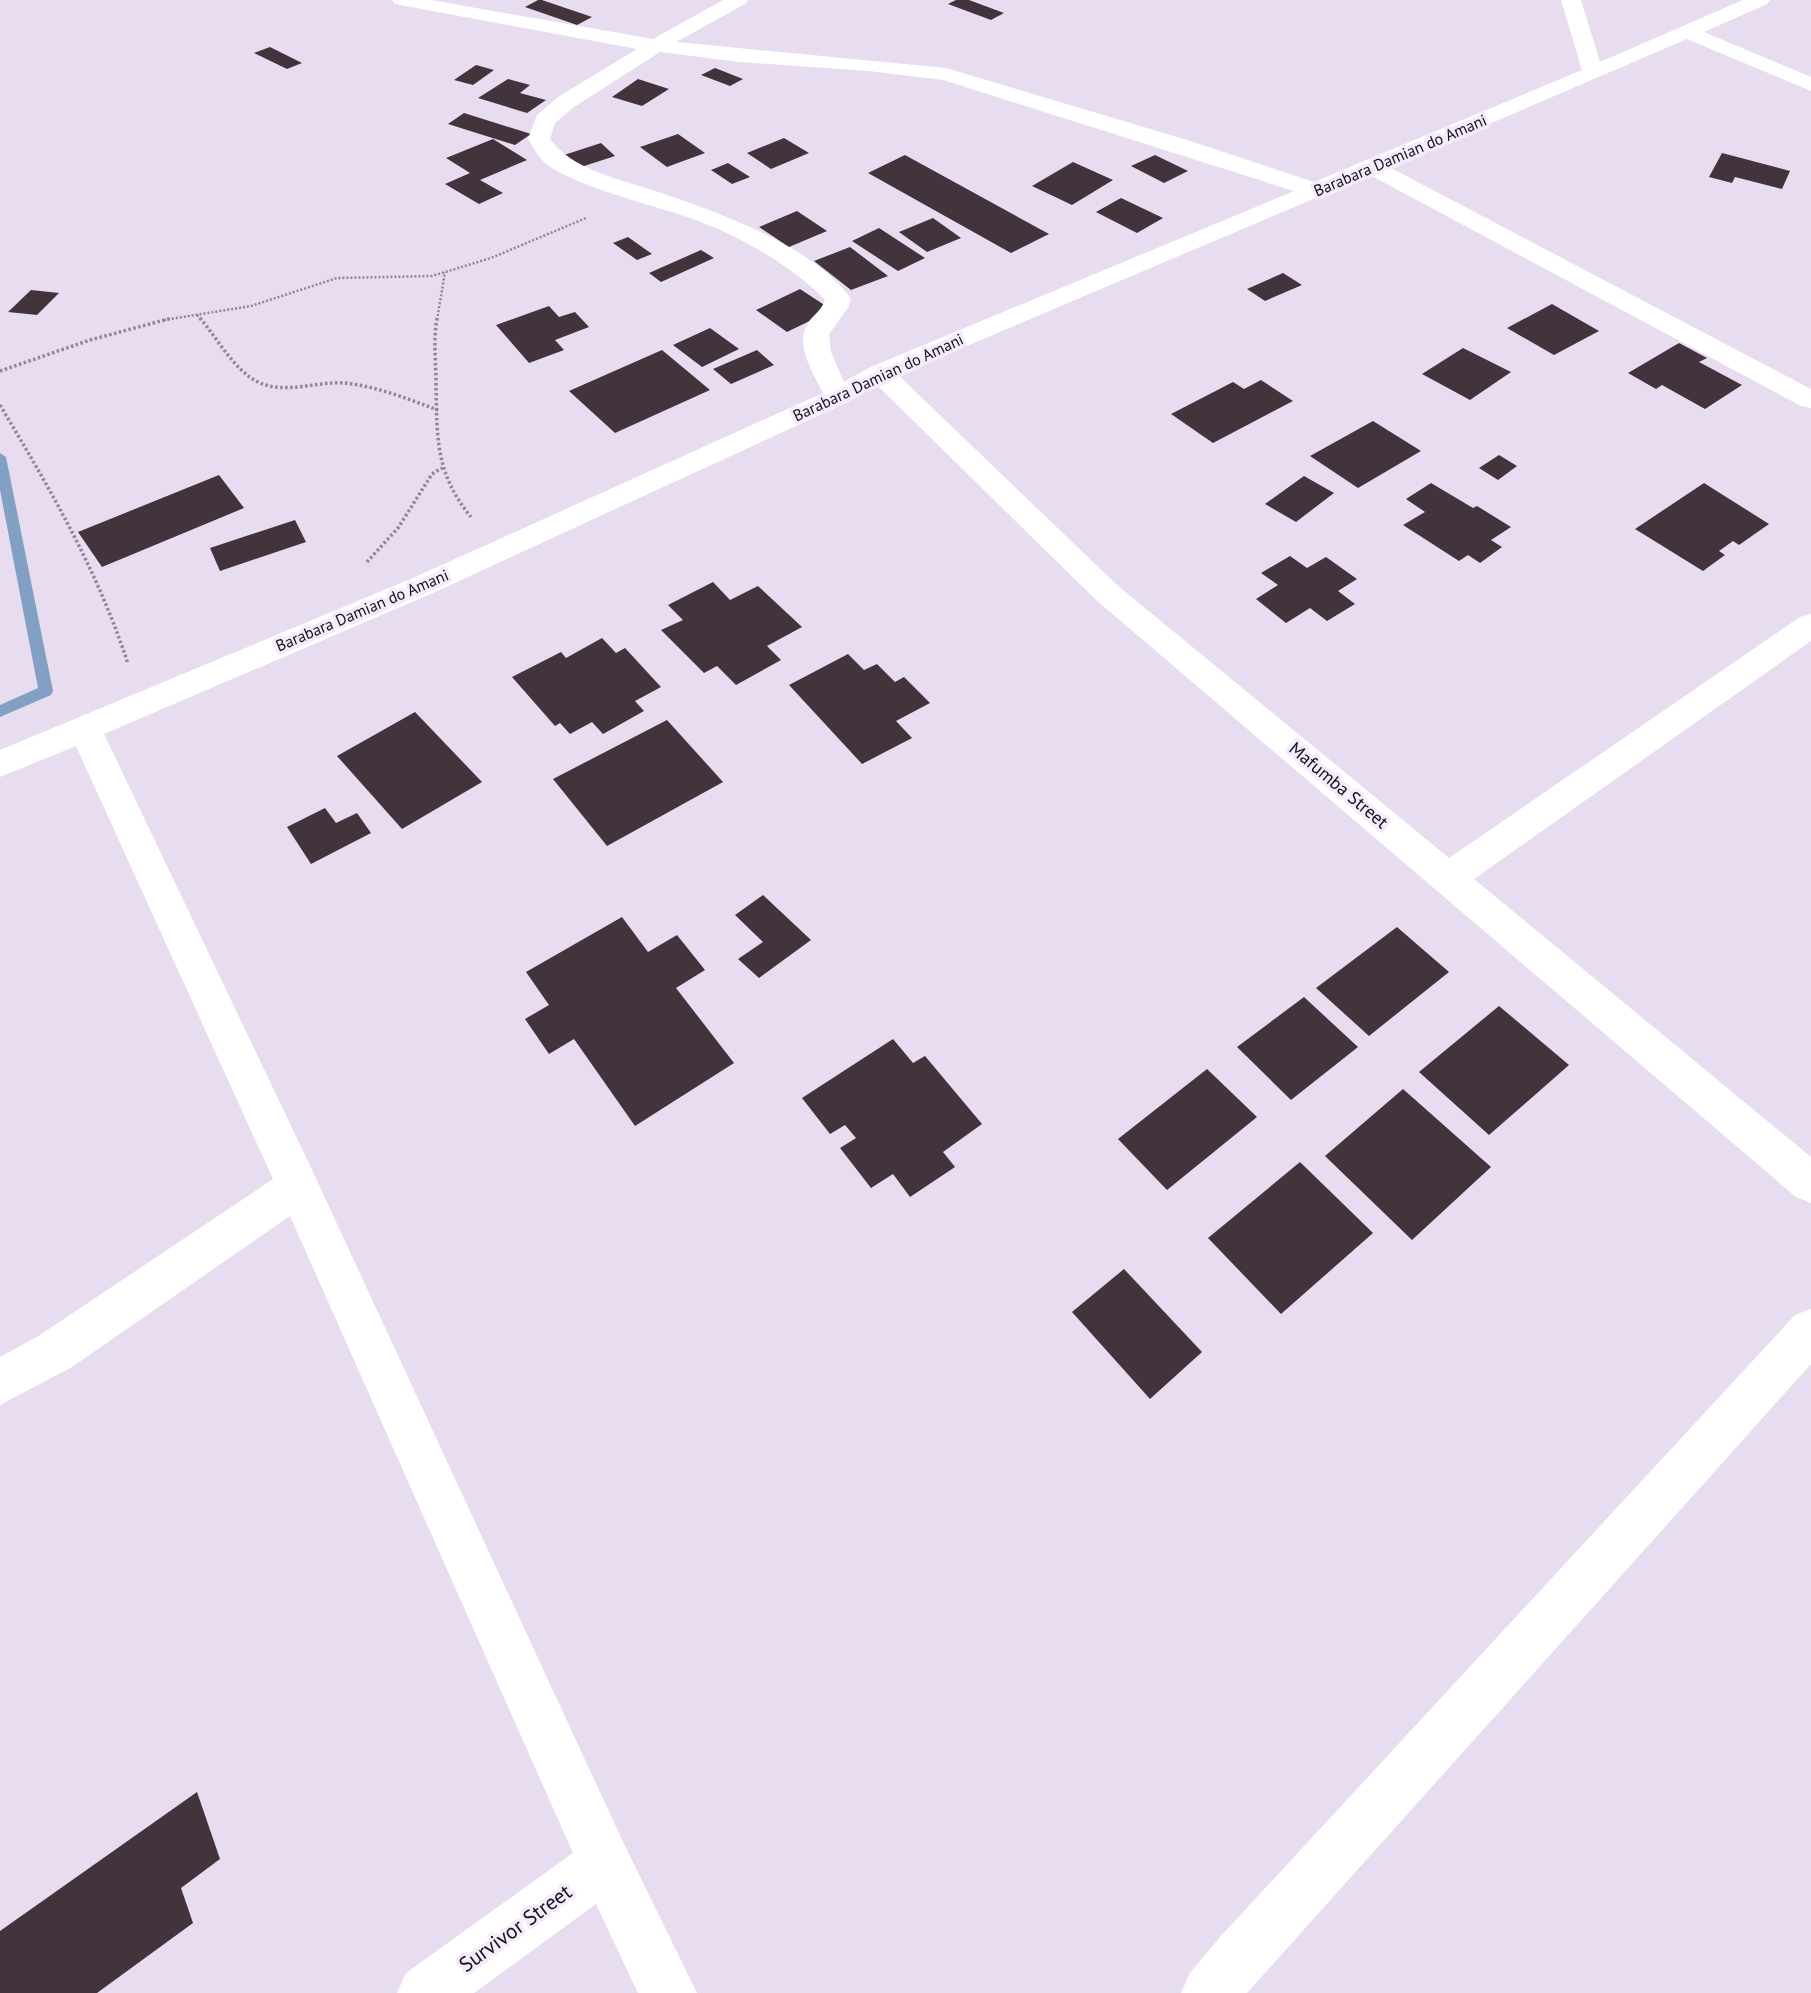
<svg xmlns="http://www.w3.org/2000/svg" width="1811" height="1993" viewBox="0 0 1811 1993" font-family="'PT Sans',sans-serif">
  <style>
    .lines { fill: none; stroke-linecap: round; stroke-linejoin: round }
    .stream { fill: #81a0c3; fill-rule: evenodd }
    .building { fill: #42333c }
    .path-far1 { stroke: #8e8693; stroke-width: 2.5; stroke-dasharray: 2 2; stroke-linecap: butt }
    .path { stroke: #8e8693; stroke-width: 3.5; stroke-dasharray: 2.5 2.5; stroke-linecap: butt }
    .street { fill: #fff; fill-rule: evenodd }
    .labels { text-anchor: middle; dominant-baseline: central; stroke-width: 7; stroke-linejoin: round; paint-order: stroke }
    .far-street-label { font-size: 16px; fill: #151117; stroke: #f5ebfd }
    .street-label { font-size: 18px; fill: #151117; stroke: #f5ebfd }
    .near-street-label { font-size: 21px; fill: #151117; stroke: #f5ebfd }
  </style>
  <rect width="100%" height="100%" fill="#e8ddf0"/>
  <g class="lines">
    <polygon class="stream" points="0,453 6,457 53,691 51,695 0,717 0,705 38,688 0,490"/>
  </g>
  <g class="building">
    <polygon points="538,0 542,0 592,17 577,25 525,7"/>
    <polygon points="956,0 969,0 1004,13 991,20 948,4"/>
    <polygon points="270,47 302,63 287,69 254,53"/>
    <polygon points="476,65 494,70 473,85 454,80"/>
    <polygon points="715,68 743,79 730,86 701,75"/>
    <polygon points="508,79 530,85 520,93 546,100 527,113 478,98"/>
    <polygon points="638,79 669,89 642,106 612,97"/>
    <polygon points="464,113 531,134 515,145 448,124"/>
    <polygon points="678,134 705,153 667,167 640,147"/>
    <polygon points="784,138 809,153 771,169 747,153"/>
    <polygon points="493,139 527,160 480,180 503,193 479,204 445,184 470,173 446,158"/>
    <polygon points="601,143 615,156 578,168 564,155"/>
    <polygon points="1722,153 1790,171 1782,189 1735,177 1732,183 1709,177"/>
    <polygon points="905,155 1049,234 1011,253 868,173"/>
    <polygon points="1155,155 1188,171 1164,183 1131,166"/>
    <polygon points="1073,162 1113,180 1072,205 1032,186"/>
    <polygon points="728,163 750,177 732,184 711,170"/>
    <polygon points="1121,198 1163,218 1137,233 1096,212"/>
    <polygon points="797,211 827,231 789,247 759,227"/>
    <polygon points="933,218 961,238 927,252 899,232"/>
    <polygon points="879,228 925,258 898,271 852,241"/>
    <polygon points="628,237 652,254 637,260 613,243"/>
    <polygon points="850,247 888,276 851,290 814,261"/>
    <polygon points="701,250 714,258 661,282 649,273"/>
    <polygon points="1283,273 1302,285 1265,301 1247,289"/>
    <polygon points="800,289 832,310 787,332 756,310"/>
    <polygon points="31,290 59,293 37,315 8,312"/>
    <polygon points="1552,304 1599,331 1554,355 1507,328"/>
    <polygon points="549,306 559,317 575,312 589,327 555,340 564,350 529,363 496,325"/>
    <polygon points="710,328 739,349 702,367 673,345"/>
    <polygon points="1679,343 1707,358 1699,362 1742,385 1705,409 1662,385 1656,389 1628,373"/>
    <polygon points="1463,348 1511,372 1470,400 1422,374"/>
    <polygon points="662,350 710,390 615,433 569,391"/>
    <polygon points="757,350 774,365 731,384 713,369"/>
    <polygon points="1261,380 1293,401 1213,443 1171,414 1233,382 1244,389"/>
    <polygon points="1373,421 1421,451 1358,488 1310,456"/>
    <polygon points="1499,455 1517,466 1498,480 1479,468"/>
    <polygon points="219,475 244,508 102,567 78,532"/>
    <polygon points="1304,476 1334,493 1296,522 1265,504"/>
    <polygon points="1431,483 1473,508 1477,506 1511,527 1491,540 1502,547 1480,563 1468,555 1459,561 1403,525 1425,512 1406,499"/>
    <polygon points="1704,483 1769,524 1739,545 1733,541 1719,551 1725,555 1703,571 1635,529"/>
    <polygon points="295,520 306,542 220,571 210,548"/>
    <polygon points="1290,556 1307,568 1326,557 1357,579 1338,591 1355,604 1327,621 1310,608 1286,623 1256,599 1278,585 1261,573"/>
    <polygon points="713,582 730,600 758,586 802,627 767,646 781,660 736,685 717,666 704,673 661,630 683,620 668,605"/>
    <polygon points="602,638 616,653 625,648 661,687 635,701 644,711 603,734 592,722 570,734 560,723 555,726 512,677 561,652 566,658"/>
    <polygon points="848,654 864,670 877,664 895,682 904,677 930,703 896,721 912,738 862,764 789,685"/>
    <polygon points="415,712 482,782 402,829 337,756"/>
    <polygon points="667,720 723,782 607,846 553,779"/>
    <polygon points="325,808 336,823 357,813 371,833 311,864 287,827"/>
    <polygon points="763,895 811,940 759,978 738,959 763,942 735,915"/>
    <polygon points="622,917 648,952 677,935 705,970 676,988 734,1063 635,1126 574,1039 549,1054 525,1019 549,1005 526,972"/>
    <polygon points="1397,927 1449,972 1369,1036 1316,988"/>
    <polygon points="1304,997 1358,1047 1291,1100 1237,1047"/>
    <polygon points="1499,1006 1569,1065 1489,1135 1419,1072"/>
    <polygon points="893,1039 913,1063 925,1056 982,1124 943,1152 955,1167 910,1197 893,1174 871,1188 840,1148 856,1138 845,1125 830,1134 802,1098"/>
    <polygon points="1207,1069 1257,1117 1167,1190 1118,1139"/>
    <polygon points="1403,1089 1491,1167 1412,1240 1325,1156"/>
    <polygon points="1300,1162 1373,1233 1281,1314 1208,1238"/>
    <polygon points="1124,1269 1202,1352 1150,1399 1072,1312"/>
    <polygon points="197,1792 220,1859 181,1888 193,1923 97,1993 0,1993 0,1931"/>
  </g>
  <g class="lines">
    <g class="path-far1">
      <polyline points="197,315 201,320"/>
      <polyline points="164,320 251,306 337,278 432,276 491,258 586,218"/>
      <polyline points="437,320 445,272"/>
    </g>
    <g class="path">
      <path d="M200 318C217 338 234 370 258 382 284 395 317 381 344 383 376 386 408 399 438 410"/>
      <path d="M437 318C433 340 436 362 436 384 437 437 435 473 471 517"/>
      <polyline points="0,371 90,340 172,318"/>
      <path d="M0 405C50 489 98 571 128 664"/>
      <polyline points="367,562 398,528 432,474 442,468"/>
    </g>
    <g class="street">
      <path d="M392 0H431L653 39 723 0H748L745 4 676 42 946 68 1184 139 1314 182 1582 70 1561 0H1581L1600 62 1743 0H1770L1767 4 1704 32 1811 77V91L1687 39 1389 167 1811 389V408L1801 406 1370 175 898 375 1117 585 1449 858 1800 617 1811 614V641L1474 879 1811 1157V1203L1796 1197 1095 599 877 385 848 402 435 592 104 734 313 1172 624 1844 697 1993H638L596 1904 474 1993H397L406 1973 573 1853 290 1216 72 1367 0 1405V1357L40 1335 273 1179 76 746 0 777V750L413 578 823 393C813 372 794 345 808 323 814 314 822 310 825 300 793 266 738 235 693 219 657 206 568 185 543 161 537 155 533 146 528 139L537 115 558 97 637 49 395 4ZM660 52 739 62 869 71 943 80 1294 191 871 367 844 382 831 352 829 334 848 308 851 299C814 245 710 209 649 189 615 178 572 169 550 139L555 123 574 107Z"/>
      <polygon points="1811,1309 1811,1364 1247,1993 1181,1993 1190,1973 1221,1936 1795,1315"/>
    </g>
  </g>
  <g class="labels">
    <g class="far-street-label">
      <text transform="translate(1400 155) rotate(-23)">Barabara Damian do Amani</text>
      <text transform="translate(878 377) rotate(-25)">Barabara Damian do Amani</text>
      <text transform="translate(362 610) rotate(-23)">Barabara Damian do Amani</text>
    </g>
    <g class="street-label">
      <text transform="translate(1339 785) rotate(40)">Mafumba Street</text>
    </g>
    <g class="near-street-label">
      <text transform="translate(515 1928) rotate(-36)">Survivor Street</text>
    </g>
  </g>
</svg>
